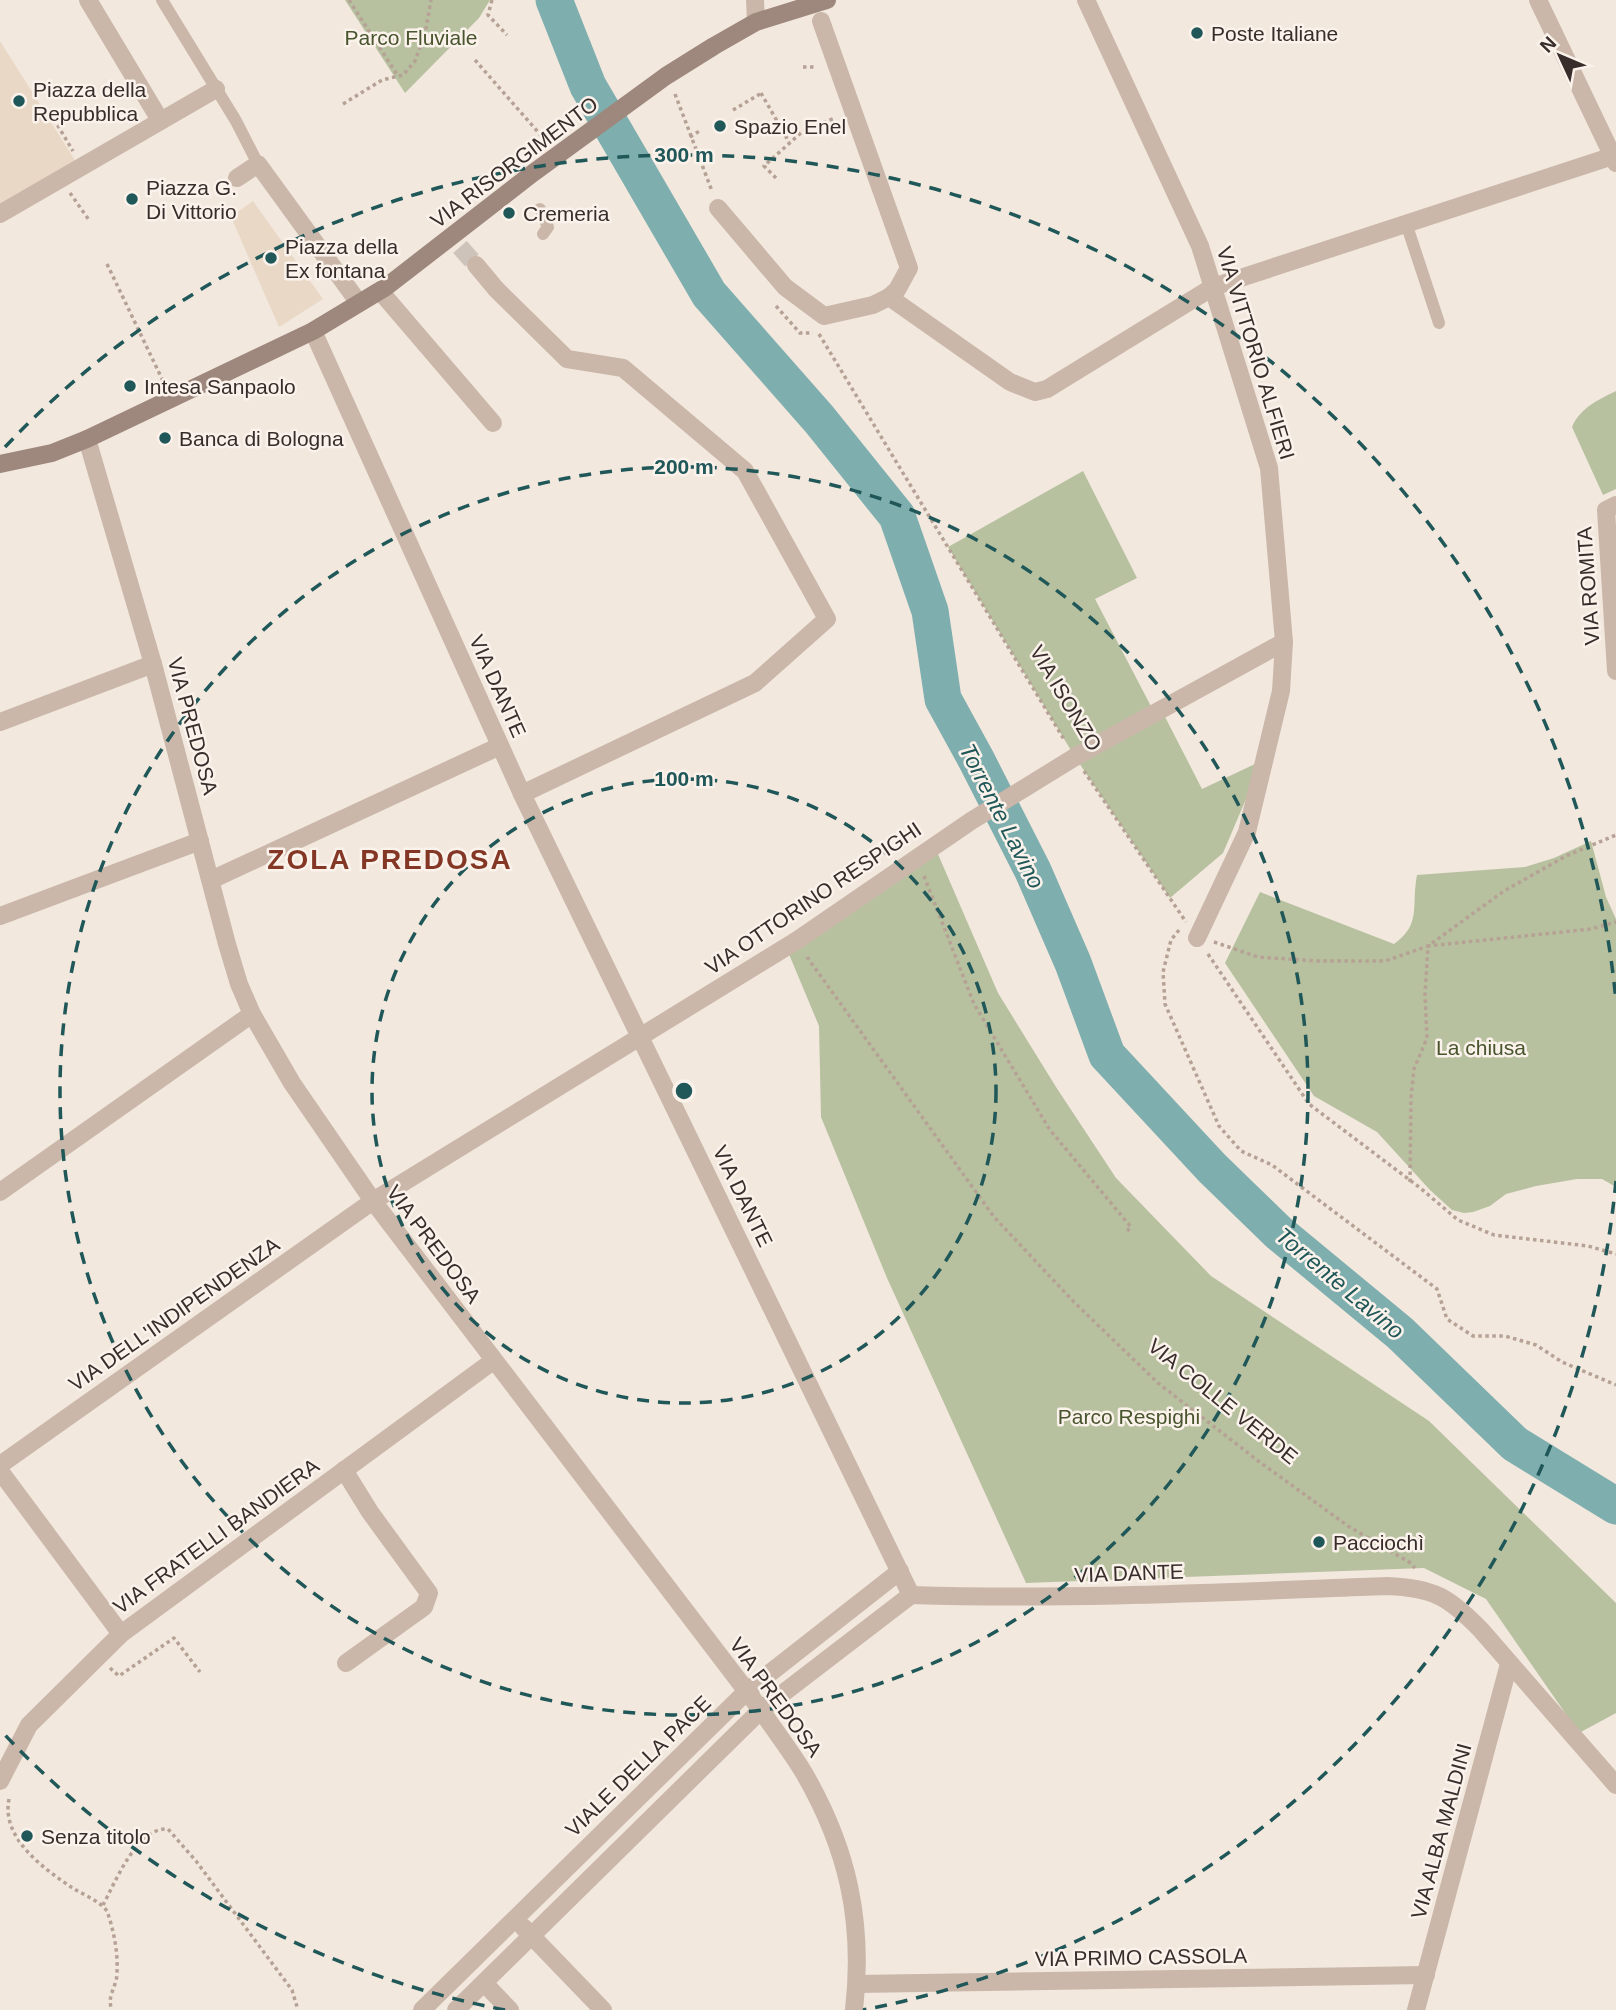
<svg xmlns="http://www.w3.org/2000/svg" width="1616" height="2010" viewBox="0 0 1616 2010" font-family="Arial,sans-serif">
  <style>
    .green { fill: #b7c19f }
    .plaza { fill: #e9d8c6 }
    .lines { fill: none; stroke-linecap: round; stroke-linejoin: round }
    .river { stroke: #7eaeae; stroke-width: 37 }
    .minor-tunnel { stroke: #cdc3ba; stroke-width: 18; stroke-dasharray: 18 9; stroke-linecap: butt }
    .path { stroke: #b6a195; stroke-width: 3.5; stroke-dasharray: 3.5 3.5; stroke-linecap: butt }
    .service { stroke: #cab7aa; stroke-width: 12 }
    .pedestrian { stroke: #cab7aa; stroke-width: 18 }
    .minor { stroke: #cab7aa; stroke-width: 18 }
    .secondary { stroke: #9e877c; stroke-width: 18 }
    .ring { fill: none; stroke: #205758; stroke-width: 3.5; stroke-dasharray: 12 9 }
    .poi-dot { fill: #205758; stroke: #faf2eb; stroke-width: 2.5 }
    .labels { text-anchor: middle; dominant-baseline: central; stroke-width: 5; stroke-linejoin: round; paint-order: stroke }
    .poi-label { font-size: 21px; fill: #382d2a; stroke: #faf2eb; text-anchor: start }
    .park-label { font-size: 21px; fill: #49552e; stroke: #faf2eb }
    .street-label { font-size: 21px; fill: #382d2a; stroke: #faf2eb }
    .water-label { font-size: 23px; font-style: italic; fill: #205758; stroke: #faf2eb }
    .district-label { font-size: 28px; font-weight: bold; letter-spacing: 2px; fill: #843725; stroke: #faf2eb }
    .centre { fill: #205758; stroke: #faf2eb; stroke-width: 3.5 }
    .ring-label { font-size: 21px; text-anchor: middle; font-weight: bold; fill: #205758; stroke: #faf2eb; stroke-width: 5; stroke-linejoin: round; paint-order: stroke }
  </style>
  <rect width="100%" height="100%" fill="#f2e8de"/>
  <g class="green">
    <polygon points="345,0 490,0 479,18 405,93"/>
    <path d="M1616 391V489L1603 495 1572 427C1580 408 1598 400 1616 391Z"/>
    <polygon points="1083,471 1137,578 1095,599 1154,712 1161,709 1202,789 1255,764 1249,792 1223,853 1170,898 1075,757 948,547"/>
    <path d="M1591 841 1606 897 1616 919V1187L1602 1179H1577L1536 1186 1506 1194 1490 1206 1473 1212 1464 1213 1452 1210 1430 1190 1377 1132 1314 1096 1225 963 1260 892 1394 944C1422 924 1411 906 1417 875L1525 867 1554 858Z"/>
    <polygon points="934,845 998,993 1056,1087 1116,1178 1211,1276 1429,1421 1616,1603 1616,1713 1579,1733 1486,1599 1424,1568 1026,1583 887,1278 821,1117 819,1026 786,947"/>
  </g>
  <g class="plaza">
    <polygon points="0,41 76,162 0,209"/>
    <polygon points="253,201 323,299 279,327 231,217"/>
  </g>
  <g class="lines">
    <polyline class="river" points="554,0 588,86 709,294 819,419 897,516 930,611 943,699 977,761 1033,871 1073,963 1107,1055 1212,1168 1279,1233 1400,1333 1515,1444 1616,1506"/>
    <polyline class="minor-tunnel" points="460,247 476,265"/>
    <g class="path">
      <polyline points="349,0 398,76"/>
      <polyline points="492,0 488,15 507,35"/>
      <polyline points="475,60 545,140"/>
      <polyline points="803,67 817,67"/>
      <polyline points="761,93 789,142"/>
      <polyline points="675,94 712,191"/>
      <polyline points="343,104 382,80 403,75 415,61 425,34 431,0"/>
      <polyline points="733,110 760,94"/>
      <polyline points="62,121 57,124 73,151"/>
      <polyline points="690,137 701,130"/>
      <polyline points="776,178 764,166 803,131 835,118"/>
      <polyline points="70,193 89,220"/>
      <polyline points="107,264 163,381"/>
      <polyline points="776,306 800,333 813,333"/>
      <polyline points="819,334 1065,741"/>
      <polyline points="1084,771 1186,922"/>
      <polyline points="924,876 974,1004 1050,1130 1131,1227 1125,1233"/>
      <polyline points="1179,930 1171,940 1163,972 1165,1004 1219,1126 1241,1151 1272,1165 1437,1289 1447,1319 1473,1336 1505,1336 1536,1345 1562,1362 1616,1385"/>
      <polyline points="1214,942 1258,957 1316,961 1385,961 1428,946 1504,891 1566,856 1616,835"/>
      <polyline points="1208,954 1309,1104 1419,1187 1458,1220 1494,1235 1588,1246 1616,1254"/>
      <polyline points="807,957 994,1217 1074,1302 1158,1383 1257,1460 1348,1526 1409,1562 1415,1568"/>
      <polyline points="1410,1182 1411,1097 1414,1069 1427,1038 1425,994 1428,946 1591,929 1616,922"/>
      <polyline points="110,1668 119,1676 174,1638 200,1672"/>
      <path d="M9 1799C1 1838 43 1868 71 1887 83 1895 99 1900 107 1911 114 1931 118 1952 117 1973 117 1987 106 1996 112 2010"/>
      <path d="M103 1905C116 1881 137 1827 168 1829L196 1861 292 1990 298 2010"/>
    </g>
    <g class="service">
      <polyline points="162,0 236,121 258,164"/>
      <polyline points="540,209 548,227 543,234"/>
      <polyline points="1406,223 1439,323"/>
    </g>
    <g class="pedestrian">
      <polyline points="380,291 493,423"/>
      <polyline points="796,941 971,821 1075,757"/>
    </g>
    <g class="minor">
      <polyline points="88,0 160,120"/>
      <polyline points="755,0 756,22"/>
      <polyline points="1086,0 1200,246 1269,468 1284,642 1281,691 1247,832 1197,938"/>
      <polyline points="1538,0 1616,163"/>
      <polyline points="237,178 258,164 359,303"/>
      <polyline points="718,208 785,287 824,316 873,305 889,297 897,290 909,268 821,21"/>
      <polyline points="0,214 216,89"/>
      <polyline points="476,265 496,289 567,359 623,368 745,471 827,619 755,683 522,794"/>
      <polyline points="889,297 1010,382 1035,392 1047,389 1213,287 1613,156"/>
      <polyline points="313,331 522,794 911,1595"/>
      <path d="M87 439 153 664 227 944 239 984 252 1014 292 1083 373 1201 761 1710C775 1731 791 1751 804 1773 848 1849 864 1922 854 2010"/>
      <polyline points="1616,505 1606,510 1616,671"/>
      <polyline points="0,722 153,664"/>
      <polyline points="1075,757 1284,642"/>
      <polyline points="211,880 500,746"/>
      <polyline points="0,916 200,841"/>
      <polyline points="0,1192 252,1014"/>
      <polyline points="0,1465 373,1201 796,941"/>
      <polyline points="344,1470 370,1512 429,1593 424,1607 346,1663"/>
      <polyline points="0,1471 121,1634"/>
      <path d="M911 1595C1070 1600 1228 1592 1387 1586 1434 1588 1449 1597 1481 1630L1616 1785"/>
      <polyline points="0,1781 29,1725 121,1634 493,1361"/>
      <polyline points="523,1927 603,2010"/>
      <polyline points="484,1983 510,2010"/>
      <polyline points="857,1984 1426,1975"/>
      <polyline points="422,2010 747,1691 900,1571"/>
      <polyline points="456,2010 761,1710 911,1595"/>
      <polyline points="1416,2010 1509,1664"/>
    </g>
    <polyline class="secondary" points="0,464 52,453 87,439 313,331 386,287 533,173 666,76 714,46 756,22 827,0"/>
  </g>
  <g class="ring">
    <circle cx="684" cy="1091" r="312"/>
    <circle cx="684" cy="1091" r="624"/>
    <path d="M1616 1181A936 936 0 0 1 863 2010M505 2010A936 936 0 0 1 5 1735M5 447A936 936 0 0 1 1616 1001"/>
  </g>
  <g class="poi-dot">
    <circle cx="1197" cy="33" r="7"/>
    <circle cx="19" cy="101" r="7"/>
    <circle cx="720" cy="126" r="7"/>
    <circle cx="132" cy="199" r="7"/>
    <circle cx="509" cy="213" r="7"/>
    <circle cx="271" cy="258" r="7"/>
    <circle cx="130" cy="386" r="7"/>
    <circle cx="165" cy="438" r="7"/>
    <circle cx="1319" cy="1542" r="7"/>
    <circle cx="27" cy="1836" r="7"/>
  </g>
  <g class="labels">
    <g class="poi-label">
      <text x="1211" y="33">Poste Italiane</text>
      <text x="33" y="89">Piazza della<tspan x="33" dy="24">Repubblica</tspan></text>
      <text x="734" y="126">Spazio Enel</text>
      <text x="146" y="187">Piazza G.<tspan x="146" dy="24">Di Vittorio</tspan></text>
      <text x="523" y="213">Cremeria</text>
      <text x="285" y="246">Piazza della<tspan x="285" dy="24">Ex fontana</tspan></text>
      <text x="144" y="386">Intesa Sanpaolo</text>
      <text x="179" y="438">Banca di Bologna</text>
      <text x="1333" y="1542">Pacciochì</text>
      <text x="41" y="1836">Senza titolo</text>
    </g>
    <g class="park-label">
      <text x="411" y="37">Parco Fluviale</text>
      <text x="1481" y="1047">La chiusa</text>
      <text x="1129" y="1416">Parco Respighi</text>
    </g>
    <g class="street-label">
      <text transform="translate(514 162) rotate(-37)">VIA RISORGIMENTO</text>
      <text transform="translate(1256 353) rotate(73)">VIA VITTORIO ALFIERI</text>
      <text transform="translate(1588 586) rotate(-94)">VIA ROMITA</text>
      <text transform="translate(498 686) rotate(66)">VIA DANTE</text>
      <text transform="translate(1066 698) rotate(59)">VIA ISONZO</text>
      <text transform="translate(193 726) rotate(75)">VIA PREDOSA</text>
      <text transform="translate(813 898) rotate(-34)">VIA OTTORINO RESPIGHI</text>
      <text transform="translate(743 1196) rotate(64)">VIA DANTE</text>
      <text transform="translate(434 1244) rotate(53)">VIA PREDOSA</text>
      <text transform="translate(174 1314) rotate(-35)">VIA DELL'INDIPENDENZA</text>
      <text transform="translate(1223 1401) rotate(39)">VIA COLLE VERDE</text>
      <text transform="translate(216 1536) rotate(-36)">VIA FRATELLI BANDIERA</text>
      <text transform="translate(1129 1573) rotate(-2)">VIA DANTE</text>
      <text transform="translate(776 1697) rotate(54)">VIA PREDOSA</text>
      <text transform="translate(638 1766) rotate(-44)">VIALE DELLA PACE</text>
      <text transform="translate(1441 1831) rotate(-75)">VIA ALBA MALDINI</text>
      <text transform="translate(1141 1957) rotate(-1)">VIA PRIMO CASSOLA</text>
    </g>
    <g class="water-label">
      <text transform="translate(1002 816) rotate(63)">Torrente Lavino</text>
      <text transform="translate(1340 1283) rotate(40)">Torrente Lavino</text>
    </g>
    <g class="district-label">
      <text x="390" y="859">ZOLA PREDOSA</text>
    </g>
  </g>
  <circle cx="684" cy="1091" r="10" class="centre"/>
  <g class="ring-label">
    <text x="684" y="162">300 m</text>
    <text x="684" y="474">200 m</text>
    <text x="684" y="786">100 m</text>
  </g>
  <g transform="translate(1560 56) rotate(314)" stroke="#faf2eb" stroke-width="5" paint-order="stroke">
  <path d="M0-5L12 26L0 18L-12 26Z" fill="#382d2a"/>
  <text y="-10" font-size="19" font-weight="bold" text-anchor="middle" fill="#382d2a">N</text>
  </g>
</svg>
